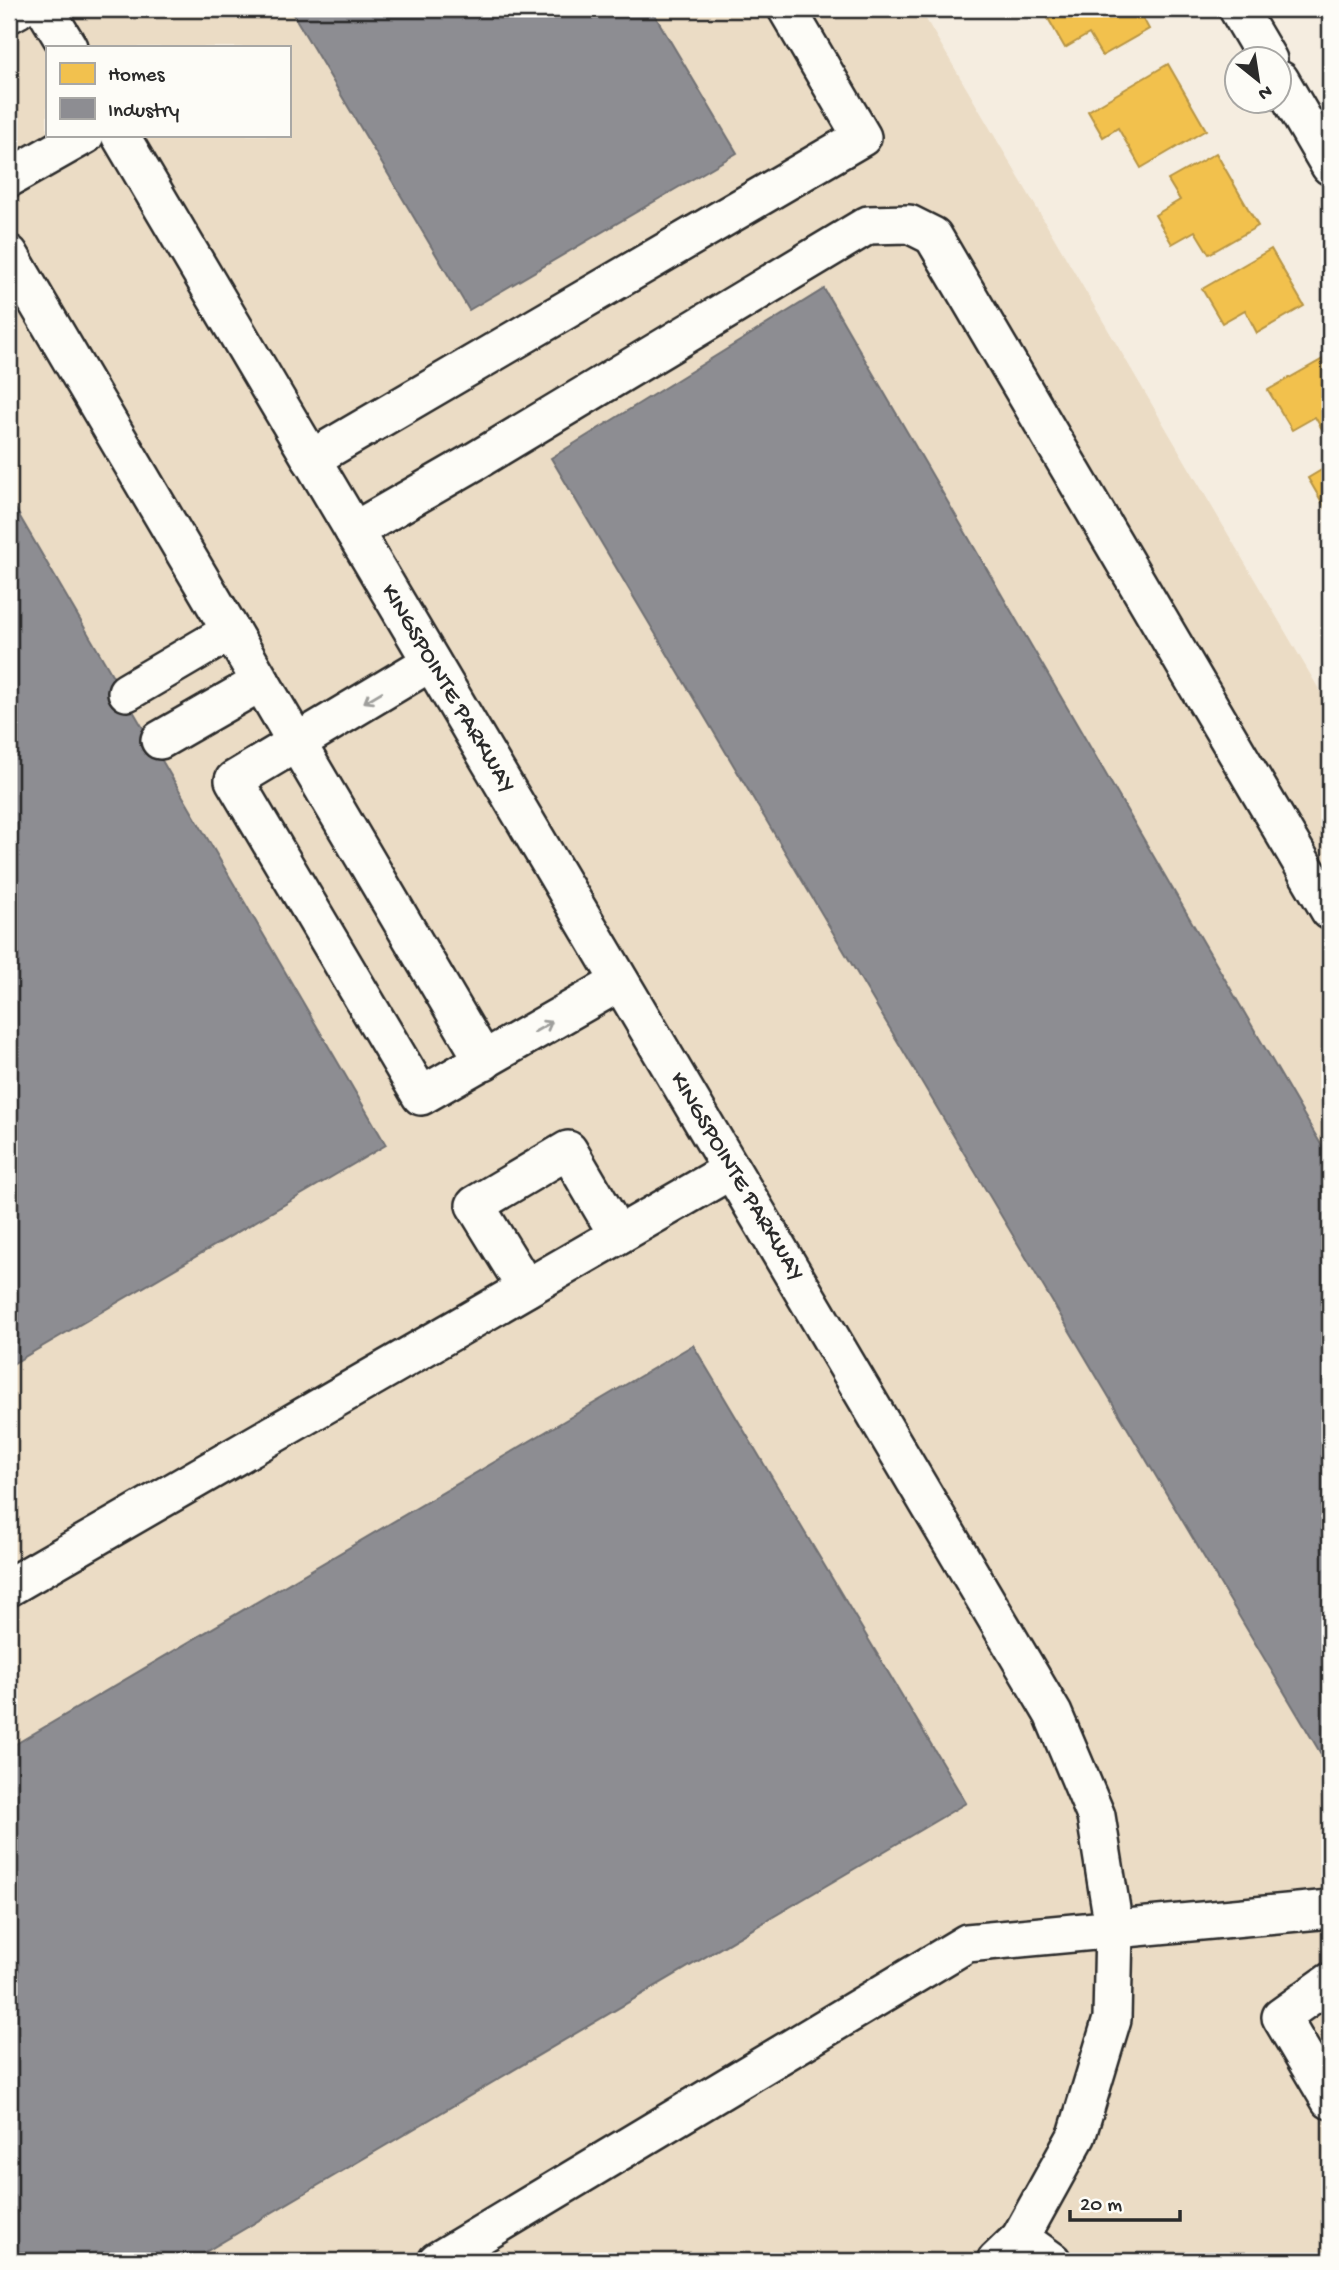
<svg xmlns="http://www.w3.org/2000/svg" width="1339" height="2270" viewBox="0 0 1339 2270" font-family="'Gochi Hand',sans-serif">
  <style>
    .built { fill: #ebdcc5; fill-rule: evenodd }
    .homes { fill: #f2c14e; stroke: #b69444; stroke-width: 2 }
    .industry { fill: #8d8d92; stroke: #707073; stroke-width: 2 }
    .lines { fill: none; stroke-linecap: round; stroke-linejoin: round }
    .minor-casing { stroke: #2b2b2b; stroke-width: 42 }
    .minor { stroke: #fdfcf7; stroke-width: 37 }
    .oneway { stroke: #9e9e9b }
    .labels { text-anchor: middle; dominant-baseline: central; stroke-width: 7; stroke-linejoin: round; paint-order: stroke }
    .street-label { font-size: 24px; fill: #2b2b2b; stroke: #fdfcf7 }
  </style>
  <rect width="100%" height="100%" fill="#f5ede0"/>
  <filter id="ink" filterUnits="userSpaceOnUse"><feTurbulence type="fractalNoise" baseFrequency=".0143" numOctaves="2"/><feDisplacementMap in="SourceGraphic" scale="14" xChannelSelector="R" yChannelSelector="G"/><feConvolveMatrix kernelMatrix="1 2 1 2 8 2 1 2 1" color-interpolation-filters="sRGB"/></filter>
  <g filter="url(#ink)">
    <path class="built" d="M9 9H920L1330 708V2261H9ZM47 47H289V135H47Z"/>
    <g class="homes">
      <polygon points="1052,9 1138,9 1149,29 1102,56 1089,34 1065,48 1045,13"/>
      <polygon points="1168,64 1206,130 1141,168 1118,128 1103,137 1088,111"/>
      <polygon points="1216,153 1258,226 1209,254 1195,231 1172,244 1155,215 1180,200 1168,180"/>
      <polygon points="1271,249 1304,306 1257,333 1245,310 1222,323 1202,289"/>
      <polygon points="1330,355 1330,431 1325,434 1315,417 1292,430 1268,390"/>
      <polygon points="1330,465 1330,516 1308,478"/>
    </g>
    <g class="industry">
      <polygon points="290,9 651,9 737,153 469,310"/>
      <polygon points="824,289 1330,1160 1330,1769 551,458"/>
      <polygon points="9,498 386,1145 9,1366"/>
      <polygon points="693,1345 966,1803 190,2261 15,2261 9,2251 9,1748"/>
    </g>
    <g class="lines">
      <defs>
        <g id="minor">
          <polyline points="45,9 68,47"/>
          <polyline points="1238,9 1268,60"/>
          <polyline points="9,14 18,9"/>
          <polyline points="1280,80 1330,166"/>
          <polyline points="120,135 1053,1714 1096,1816 1114,1928 1112,2019 1077,2135 1020,2238 996,2261"/>
          <polyline points="9,178 85,135"/>
          <polyline points="9,254 484,1061"/>
          <polyline points="311,459 862,137 787,9"/>
          <polyline points="354,531 477,460 868,225 909,224 933,236 1330,911"/>
          <polyline points="431,662 234,780 421,1096 620,982"/>
          <polyline points="127,692 231,631"/>
          <polyline points="160,740 261,682"/>
          <polyline points="526,1288 475,1205 568,1150 618,1235"/>
          <polyline points="9,1587 731,1170"/>
          <polyline points="1330,1982 1281,2017 1330,2100"/>
          <polyline points="1020,2238 1052,2261"/>
          <polyline points="437,2261 967,1943 1330,1909"/>
        </g>
      </defs>
      <use href="#minor" class="minor-casing"/>
      <use href="#minor" class="minor"/>
    </g>
    <defs><path id="oneway-shaft" d="M-6 0H5M1.5-3L5.5 0L1.5 3" fill="none" stroke-width="1.6" stroke-linecap="round" stroke-linejoin="round" transform="scale(1.75)"/></defs>
    <g class="oneway">
      <use href="#oneway-shaft" transform="translate(373 697) rotate(149)"/>
      <use href="#oneway-shaft" transform="translate(543 1027) rotate(-30)"/>
    </g>
  </g>
  <g class="labels">
    <g class="street-label">
      <text transform="translate(447 689) rotate(59)">KINGSPOINTE PARKWAY</text>
      <text transform="translate(736 1177) rotate(59)">KINGSPOINTE PARKWAY</text>
    </g>
  </g>
  <rect width="1339" height="2270" fill="none" stroke="#fdfcf7" stroke-width="35"/>
  <rect x="18" y="18" width="1304" height="2235" fill="none" stroke="#2b2b2b" stroke-width="2.5" filter="url(#ink)"/>
  <rect x="46" y="46" width="245" height="91" fill="#fdfcf7" stroke="#a9a8a5" stroke-width="2"/>
  <rect x="60" y="63" width="35" height="21" fill="#f2c14e" stroke="#a9a8a5" stroke-width="2"/>
  <text x="108" y="80" font-size="21" fill="#2b2b2b">Homes</text>
  <rect x="60" y="98" width="35" height="21" fill="#8d8d92" stroke="#a9a8a5" stroke-width="2"/>
  <text x="108" y="116" font-size="21" fill="#2b2b2b">Industry</text>
  <g transform="translate(1258 80) rotate(150)"><circle r="33" fill="#fdfcf7" stroke="#a9a8a5" stroke-width="2"/>
  <path d="M0-5L12 26L0 18L-12 26Z" fill="#2b2b2b"/>
  <text y="-10" font-size="19" font-weight="bold" text-anchor="middle" fill="#2b2b2b">N</text>
  </g>
  <path d="M1070 2210v10h110v-10" fill="none" stroke="#2b2b2b" stroke-width="3.5"/>
  <text x="1080" y="2210" font-size="21" fill="#2b2b2b" stroke="#fdfcf7" stroke-width="5" paint-order="stroke">20 m</text>
</svg>
